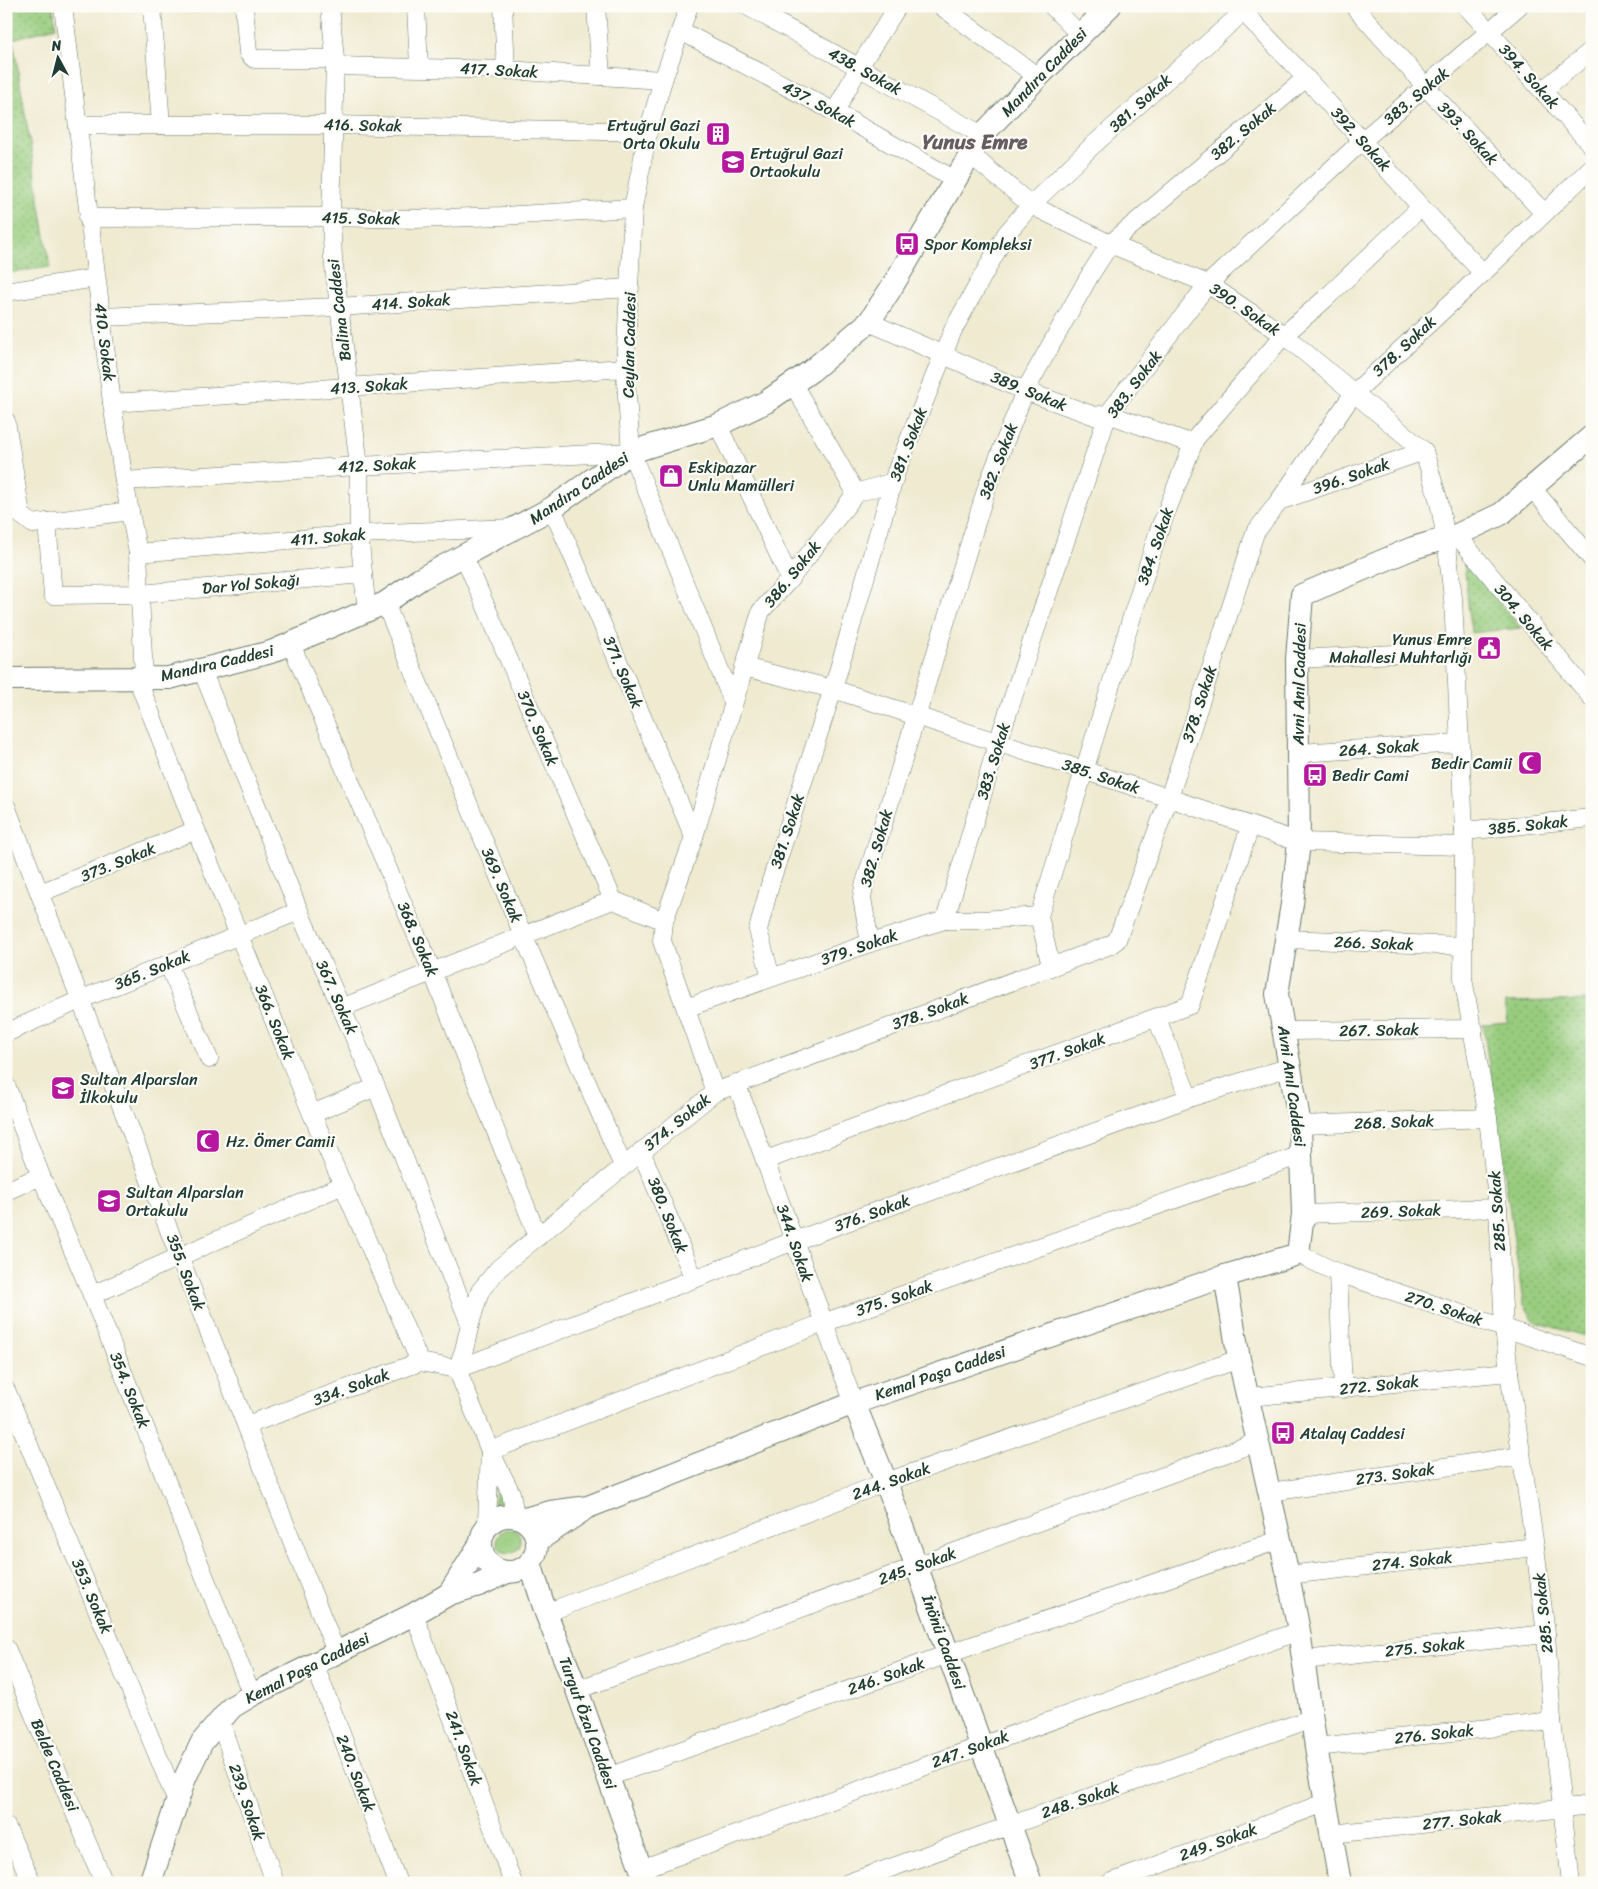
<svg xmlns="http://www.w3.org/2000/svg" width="1598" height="1889" viewBox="0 0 1598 1889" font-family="Sriracha,sans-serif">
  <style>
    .green { fill: #98cc7e; stroke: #5c8459 }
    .park { fill: url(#park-dots); stroke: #5c8459 }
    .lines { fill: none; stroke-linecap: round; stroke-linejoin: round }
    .minor-casing { stroke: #687a6b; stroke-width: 19 }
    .tertiary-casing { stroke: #687a6b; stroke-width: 24 }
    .minor { stroke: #fff; stroke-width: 18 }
    .tertiary { stroke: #fff; stroke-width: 22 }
    .labels { text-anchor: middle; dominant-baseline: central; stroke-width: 4.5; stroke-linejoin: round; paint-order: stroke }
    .street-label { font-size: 16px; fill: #1f3d34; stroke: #fdfcf7 }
    .poi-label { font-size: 16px; fill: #1f3d34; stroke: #fdfcf7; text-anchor: start }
    .district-label { font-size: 21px; font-weight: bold; fill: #665d63; stroke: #fdfcf7 }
  </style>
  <defs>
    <pattern id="park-dots" width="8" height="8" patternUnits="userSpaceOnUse" patternTransform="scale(1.25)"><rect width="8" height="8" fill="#98cc7e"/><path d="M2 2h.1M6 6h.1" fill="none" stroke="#7ba768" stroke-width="1.8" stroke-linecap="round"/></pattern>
  </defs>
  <rect width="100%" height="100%" fill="#fdfcf7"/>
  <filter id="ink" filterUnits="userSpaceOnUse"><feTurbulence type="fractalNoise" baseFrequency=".02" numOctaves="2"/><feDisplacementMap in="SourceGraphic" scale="10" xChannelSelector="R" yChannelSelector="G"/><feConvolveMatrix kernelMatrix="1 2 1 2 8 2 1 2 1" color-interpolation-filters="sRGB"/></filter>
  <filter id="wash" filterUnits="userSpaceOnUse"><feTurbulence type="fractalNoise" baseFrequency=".0096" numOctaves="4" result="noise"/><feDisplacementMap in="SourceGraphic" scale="20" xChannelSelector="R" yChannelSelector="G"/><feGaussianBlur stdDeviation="1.12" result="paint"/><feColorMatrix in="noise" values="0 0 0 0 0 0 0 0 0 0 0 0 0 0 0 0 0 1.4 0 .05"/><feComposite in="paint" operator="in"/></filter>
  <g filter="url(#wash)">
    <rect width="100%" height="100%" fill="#efead0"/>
    <g class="green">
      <polygon points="498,1478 515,1509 506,1511 492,1517"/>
      <circle cx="509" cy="1541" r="12"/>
    </g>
    <g class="park">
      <polygon points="6,6 53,6 56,27 13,39 50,267 6,273"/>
      <polygon points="1464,562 1521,628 1471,633"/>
      <polygon points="1592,1000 1592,1338 1535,1322 1523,1303 1483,1024 1508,1022 1505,1002"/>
    </g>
  </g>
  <g filter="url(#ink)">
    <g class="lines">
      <defs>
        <g id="minor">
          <polyline points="63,6 112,403 124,481 138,553 144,678"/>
          <polyline points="152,6 161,125"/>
          <polyline points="244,6 248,53 254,59 335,59"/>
          <polyline points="330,6 335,59 331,217 333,258 359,466 359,534 367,612"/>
          <polyline points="416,6 419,67"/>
          <polyline points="503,6 506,70"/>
          <polyline points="596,6 601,76"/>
          <polyline points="689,6 663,80 648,132 633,208 625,368 631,452 733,702"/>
          <polyline points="747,6 982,135"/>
          <polyline points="941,6 1038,77"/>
          <polyline points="1052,6 1080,35"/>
          <polyline points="1238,6 1306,78 1421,207 1483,273"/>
          <polyline points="1354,6 1426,87 1544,213"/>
          <polyline points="1466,6 1592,146"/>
          <polyline points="681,31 835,112 955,180"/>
          <polyline points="335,66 506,70 663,80"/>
          <polyline points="1542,91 1592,50"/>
          <polyline points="835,112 859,67 898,6"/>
          <polyline points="78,125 334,125 648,132"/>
          <polyline points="971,155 1031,205 1110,244 1208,284 1284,335 1424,451 1439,502 1446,538 1453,598 1464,831 1463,978 1488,1118 1498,1208 1504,1328 1509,1372 1535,1547 1546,1634 1552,1721 1571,1883"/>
          <polyline points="88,218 331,217 415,219 502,216 633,208"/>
          <polyline points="6,292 96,278"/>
          <polyline points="102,317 338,307 630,288"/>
          <polyline points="869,322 1025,391 1095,416 1108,414 1193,444"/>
          <polyline points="793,384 856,493"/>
          <polyline points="112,403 625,368"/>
          <polyline points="6,421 21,515 33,524 130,511"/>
          <polyline points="718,425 790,579"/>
          <polyline points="124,481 359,466 631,452"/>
          <polyline points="1532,488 1592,559"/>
          <polyline points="1279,501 1424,451"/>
          <polyline points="552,508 694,837"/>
          <polyline points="47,522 53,595 140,594 363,574"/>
          <polyline points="1457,535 1592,698"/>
          <polyline points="138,553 359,534 514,528"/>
          <polyline points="464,556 613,900"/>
          <polyline points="385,603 523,935 623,1166"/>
          <polyline points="291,644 432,971 538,1237"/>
          <polyline points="1297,659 1455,651"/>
          <polyline points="744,667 833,689 1169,798 1299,842 1463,846"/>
          <polyline points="202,670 299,911 376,1087 470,1324"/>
          <polyline points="137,678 196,830 312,1114 420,1362"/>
          <polyline points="1299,753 1459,743"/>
          <polyline points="6,806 179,1256 336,1652"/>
          <polyline points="1464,831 1592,818"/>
          <polyline points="40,893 196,830"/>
          <polyline points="945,920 998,742 1108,414 1208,284 1362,141 1519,6"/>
          <polyline points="1286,939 1462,946"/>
          <polyline points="870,943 862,898 864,886 988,484 1025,391 1090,275 1110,244 1306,78"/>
          <polyline points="168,964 209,1059"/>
          <polyline points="1051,966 1039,916 1158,533 1195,439 1284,335 1325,299 1421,207"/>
          <polyline points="771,977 758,930 771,881 833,689 896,472 953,330 1006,234 1031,205 1091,147 1243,12"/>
          <polyline points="341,1008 613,900 664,921"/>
          <polyline points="686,1008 870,943 945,920 982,920 1039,916"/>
          <polyline points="1157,1019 1189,1098"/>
          <polyline points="1284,1031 1474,1029"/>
          <polyline points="6,1033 82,999 299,911"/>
          <path d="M736 1083C777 1189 813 1297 854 1403"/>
          <polyline points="6,1085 41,1176 92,1295 252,1695"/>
          <polyline points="715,1092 662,941 664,921 694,837 761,611 790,579 856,493 893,482"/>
          <polyline points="312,1114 376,1087"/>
          <polyline points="1300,1125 1488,1118"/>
          <polyline points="641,1151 694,1279"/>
          <polyline points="766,1160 1190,1005 1250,827"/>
          <polyline points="6,1191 41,1176"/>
          <polyline points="1303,1214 1498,1208"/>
          <polyline points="1298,1254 1338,1273 1592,1357"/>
          <polyline points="1338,1273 1343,1389"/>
          <polyline points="92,1295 343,1185"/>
          <polyline points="6,1390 177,1802"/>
          <polyline points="1249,1397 1509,1372"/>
          <polyline points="247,1425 420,1362 457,1369 794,1241 1189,1098 1290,1067"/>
          <polyline points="490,1451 823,1323 1301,1155"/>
          <polyline points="1270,1492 1521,1456"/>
          <polyline points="515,1516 511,1493 490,1451 457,1369 464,1350 470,1324 480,1291 499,1268 715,1092 1110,945 1117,940 1169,798 1255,533 1279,501 1353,394 1483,273 1592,167"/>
          <polyline points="483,1532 487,1522 490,1451"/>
          <polyline points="1288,1575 1535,1547"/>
          <polyline points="546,1613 886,1482 1239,1359"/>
          <polyline points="414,1614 513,1883"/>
          <polyline points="6,1648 104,1883"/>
          <polyline points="1304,1660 1546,1634"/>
          <polyline points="314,1663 398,1883"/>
          <polyline points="577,1690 1257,1442"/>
          <polyline points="220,1721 275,1883"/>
          <polyline points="1316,1747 1552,1721"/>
          <polyline points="608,1777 948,1654 1279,1540"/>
          <polyline points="6,1826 32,1883"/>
          <polyline points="1332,1834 1592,1805"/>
          <polyline points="641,1869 1299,1631"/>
          <polyline points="848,1883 1313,1718"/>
          <polyline points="1110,1883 1327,1802"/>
        </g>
        <g id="tertiary">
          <polyline points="6,679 169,678 271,652 385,603 420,579 552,508 631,452 718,425 766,402 811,371 869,322 890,290 982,135 1038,77 1110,6"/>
          <polyline points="1225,1276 1239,1359 1288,1575 1299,1631 1316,1747 1340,1883"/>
          <polyline points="854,1403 886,1482 1031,1883"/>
          <circle cx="509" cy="1544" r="28"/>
          <polyline points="524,1519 550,1512 588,1507 854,1403 1225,1276 1298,1254 1303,1214 1300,1125 1277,994 1292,904 1299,842 1297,659 1302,595 1413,548 1457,535 1501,514 1592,436"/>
          <polyline points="537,1541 582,1511"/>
          <polyline points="530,1563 546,1613 577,1690 646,1883"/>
          <polyline points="449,1594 480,1544"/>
          <polyline points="150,1883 185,1778 202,1742 232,1707 252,1695 414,1614 449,1594 479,1585 507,1572"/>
        </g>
      </defs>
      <use href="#minor" class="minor-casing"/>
      <use href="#tertiary" class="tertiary-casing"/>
      <use href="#minor" class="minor"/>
      <use href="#tertiary" class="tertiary"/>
    </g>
  </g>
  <defs>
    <symbol id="building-square" viewBox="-11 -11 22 22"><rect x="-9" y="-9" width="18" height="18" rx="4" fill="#b5179e" stroke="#fdfcf7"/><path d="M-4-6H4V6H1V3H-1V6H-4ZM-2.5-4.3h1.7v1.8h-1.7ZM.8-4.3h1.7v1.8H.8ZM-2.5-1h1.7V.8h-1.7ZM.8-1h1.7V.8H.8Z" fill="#fff"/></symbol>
    <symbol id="school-square" viewBox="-11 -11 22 22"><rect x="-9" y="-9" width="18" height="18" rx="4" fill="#b5179e" stroke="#fdfcf7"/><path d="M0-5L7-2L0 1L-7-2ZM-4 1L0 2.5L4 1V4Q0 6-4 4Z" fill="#fff"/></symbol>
    <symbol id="bus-square" viewBox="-11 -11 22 22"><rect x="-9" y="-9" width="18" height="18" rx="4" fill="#b5179e" stroke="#fdfcf7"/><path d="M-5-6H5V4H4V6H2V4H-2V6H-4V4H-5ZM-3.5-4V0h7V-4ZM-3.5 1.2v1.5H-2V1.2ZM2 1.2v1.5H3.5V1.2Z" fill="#fff"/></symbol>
    <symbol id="shop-square" viewBox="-11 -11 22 22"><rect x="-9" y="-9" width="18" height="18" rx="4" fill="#b5179e" stroke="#fdfcf7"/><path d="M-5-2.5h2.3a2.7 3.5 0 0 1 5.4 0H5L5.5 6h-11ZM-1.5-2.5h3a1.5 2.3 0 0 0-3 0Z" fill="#fff"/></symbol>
    <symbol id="civic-square" viewBox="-11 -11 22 22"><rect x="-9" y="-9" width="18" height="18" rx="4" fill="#b5179e" stroke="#fdfcf7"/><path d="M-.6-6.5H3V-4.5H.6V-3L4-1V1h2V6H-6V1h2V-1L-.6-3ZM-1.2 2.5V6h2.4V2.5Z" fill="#fff"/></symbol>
    <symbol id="mosque-square" viewBox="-11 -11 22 22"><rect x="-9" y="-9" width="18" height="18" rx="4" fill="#b5179e" stroke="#fdfcf7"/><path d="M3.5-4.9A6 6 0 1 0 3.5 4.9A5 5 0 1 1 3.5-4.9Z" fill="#fff"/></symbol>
  </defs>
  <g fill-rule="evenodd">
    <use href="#building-square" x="704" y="120" width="28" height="28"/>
    <use href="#school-square" x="719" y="148" width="28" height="28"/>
    <use href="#bus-square" x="893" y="230" width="28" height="28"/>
    <use href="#shop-square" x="657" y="462" width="28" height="28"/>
    <use href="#civic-square" x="1475" y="634" width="28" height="28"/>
    <use href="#mosque-square" x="1516" y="749" width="28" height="28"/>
    <use href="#bus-square" x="1301" y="761" width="28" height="28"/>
    <use href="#school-square" x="49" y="1074" width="28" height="28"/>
    <use href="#mosque-square" x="194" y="1127" width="28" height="28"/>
    <use href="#school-square" x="95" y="1187" width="28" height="28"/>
    <use href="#bus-square" x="1269" y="1419" width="28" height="28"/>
  </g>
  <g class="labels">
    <g class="street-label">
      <text transform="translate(499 70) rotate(3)">417. Sokak</text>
      <text transform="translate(865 71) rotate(29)">438. Sokak</text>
      <text transform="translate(1044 72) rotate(-46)">Mandıra Caddesi</text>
      <text transform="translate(1529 76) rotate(48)">394. Sokak</text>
      <text transform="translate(1416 96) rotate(-40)">383. Sokak</text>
      <text transform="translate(1140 103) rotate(-42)">381. Sokak</text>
      <text transform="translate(819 104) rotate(28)">437. Sokak</text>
      <text transform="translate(363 125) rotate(1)">416. Sokak</text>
      <text transform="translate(1243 131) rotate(-40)">382. Sokak</text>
      <text transform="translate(1468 133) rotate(47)">393. Sokak</text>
      <text transform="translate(1361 139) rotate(48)">392. Sokak</text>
      <text transform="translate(361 218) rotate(1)">415. Sokak</text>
      <text transform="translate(411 302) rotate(-4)">414. Sokak</text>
      <text transform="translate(1245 309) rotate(34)">390. Sokak</text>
      <text transform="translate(339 310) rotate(-97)">Balina Caddesi</text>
      <text transform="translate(105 342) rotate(83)">410. Sokak</text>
      <text transform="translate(629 345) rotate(-89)">Ceylan Caddesi</text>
      <text transform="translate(1404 346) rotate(-43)">378. Sokak</text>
      <text transform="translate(1134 384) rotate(-53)">383. Sokak</text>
      <text transform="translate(369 386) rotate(-4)">413. Sokak</text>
      <text transform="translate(1029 391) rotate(22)">389. Sokak</text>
      <text transform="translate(908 444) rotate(-69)">381. Sokak</text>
      <text transform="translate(998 461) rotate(-69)">382. Sokak</text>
      <text transform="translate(377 465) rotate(-3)">412. Sokak</text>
      <text transform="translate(1351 476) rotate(-19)">396. Sokak</text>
      <text transform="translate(579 488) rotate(-34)">Mandıra Caddesi</text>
      <text transform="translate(328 537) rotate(-5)">411. Sokak</text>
      <text transform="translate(1155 546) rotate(-71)">384. Sokak</text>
      <text transform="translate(792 574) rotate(-51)">386. Sokak</text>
      <text transform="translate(251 584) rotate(-5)">Dar Yol Sokağı</text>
      <text transform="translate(1524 617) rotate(50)">304. Sokak</text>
      <text transform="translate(217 663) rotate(-13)">Mandıra Caddesi</text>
      <text transform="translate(623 672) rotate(67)">371. Sokak</text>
      <text transform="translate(1299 684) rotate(-89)">Avni Anıl Caddesi</text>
      <text transform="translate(1199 704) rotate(-72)">378. Sokak</text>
      <text transform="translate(538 728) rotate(67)">370. Sokak</text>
      <text transform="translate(1379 748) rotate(-4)">264. Sokak</text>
      <text transform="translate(993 761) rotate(-73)">383. Sokak</text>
      <text transform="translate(1101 776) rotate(18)">385. Sokak</text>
      <text transform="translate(1528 825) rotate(-6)">385. Sokak</text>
      <text transform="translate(787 831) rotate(-72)">381. Sokak</text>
      <text transform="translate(876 848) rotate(-74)">382. Sokak</text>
      <text transform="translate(118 862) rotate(-22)">373. Sokak</text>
      <text transform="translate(502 885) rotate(67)">369. Sokak</text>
      <text transform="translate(418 939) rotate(67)">368. Sokak</text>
      <text transform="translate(1374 943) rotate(2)">266. Sokak</text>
      <text transform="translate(859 947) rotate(-19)">379. Sokak</text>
      <text transform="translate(152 970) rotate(-22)">365. Sokak</text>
      <text transform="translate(337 997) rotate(66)">367. Sokak</text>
      <text transform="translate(930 1011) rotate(-20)">378. Sokak</text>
      <text transform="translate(275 1022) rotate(68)">366. Sokak</text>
      <text transform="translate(1379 1030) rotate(-1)">267. Sokak</text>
      <text transform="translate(1067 1051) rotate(-20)">377. Sokak</text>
      <text transform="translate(1292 1086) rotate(82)">Avni Anıl Caddesi</text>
      <text transform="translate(677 1122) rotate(-39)">374. Sokak</text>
      <text transform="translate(1394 1122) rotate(-2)">268. Sokak</text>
      <text transform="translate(1401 1211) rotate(-2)">269. Sokak</text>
      <text transform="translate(1497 1211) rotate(-94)">285. Sokak</text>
      <text transform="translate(872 1213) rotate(-20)">376. Sokak</text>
      <text transform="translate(668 1215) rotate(68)">380. Sokak</text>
      <text transform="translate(795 1243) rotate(71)">344. Sokak</text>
      <text transform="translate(186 1272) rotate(69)">355. Sokak</text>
      <text transform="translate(894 1298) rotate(-19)">375. Sokak</text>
      <text transform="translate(1444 1308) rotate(18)">270. Sokak</text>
      <text transform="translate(940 1373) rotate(-19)">Kemal Paşa Caddesi</text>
      <text transform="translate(1379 1385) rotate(-6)">272. Sokak</text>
      <text transform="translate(351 1387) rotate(-20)">334. Sokak</text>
      <text transform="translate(130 1390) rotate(68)">354. Sokak</text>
      <text transform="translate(1395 1474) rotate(-8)">273. Sokak</text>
      <text transform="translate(891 1481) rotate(-20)">244. Sokak</text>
      <text transform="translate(1412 1561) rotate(-6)">274. Sokak</text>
      <text transform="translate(917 1566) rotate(-20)">245. Sokak</text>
      <text transform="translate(92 1596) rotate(67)">353. Sokak</text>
      <text transform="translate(1543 1613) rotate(-96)">285. Sokak</text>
      <text transform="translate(944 1642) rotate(70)">İnönü Caddesi</text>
      <text transform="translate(1425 1647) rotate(-6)">275. Sokak</text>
      <text transform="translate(307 1668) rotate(-27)">Kemal Paşa Caddesi</text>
      <text transform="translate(886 1676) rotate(-20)">246. Sokak</text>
      <text transform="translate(588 1723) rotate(70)">Turgut Özal Caddesi</text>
      <text transform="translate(1434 1734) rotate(-6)">276. Sokak</text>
      <text transform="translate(464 1748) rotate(70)">241. Sokak</text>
      <text transform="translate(970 1749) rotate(-20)">247. Sokak</text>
      <text transform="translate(55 1765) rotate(67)">Belde Caddesi</text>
      <text transform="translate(356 1773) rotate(69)">240. Sokak</text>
      <text transform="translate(1080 1800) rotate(-19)">248. Sokak</text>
      <text transform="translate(247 1802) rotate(71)">239. Sokak</text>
      <text transform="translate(1462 1820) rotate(-6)">277. Sokak</text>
      <text transform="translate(1218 1842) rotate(-20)">249. Sokak</text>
    </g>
    <g class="poi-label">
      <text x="700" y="125" text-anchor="end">Ertuğrul Gazi<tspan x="700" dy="18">Orta Okulu</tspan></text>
      <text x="750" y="153">Ertuğrul Gazi<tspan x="750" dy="18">Ortaokulu</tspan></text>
      <text x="924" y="244">Spor Kompleksi</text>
      <text x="688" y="467">Eskipazar<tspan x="688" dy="18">Unlu Mamülleri</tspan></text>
      <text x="1472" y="639" text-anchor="end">Yunus Emre<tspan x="1472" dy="18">Mahallesi Muhtarlığı</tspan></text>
      <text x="1512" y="763" text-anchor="end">Bedir Camii</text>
      <text x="1332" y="775">Bedir Cami</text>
      <text x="80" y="1079">Sultan Alparslan<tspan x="80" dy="18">İlkokulu</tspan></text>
      <text x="226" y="1141">Hz. Ömer Camii</text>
      <text x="126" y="1192">Sultan Alparslan<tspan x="126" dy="18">Ortakulu</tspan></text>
      <text x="1300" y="1433">Atalay Caddesi</text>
    </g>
    <g class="district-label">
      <text x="975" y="142">Yunus Emre</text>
    </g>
  </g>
  <rect width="1598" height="1889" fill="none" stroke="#fdfcf7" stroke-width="25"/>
  <g transform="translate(58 58) rotate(353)" stroke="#fdfcf7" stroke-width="4" paint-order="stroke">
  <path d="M0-4L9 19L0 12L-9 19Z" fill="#1f3d34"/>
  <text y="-8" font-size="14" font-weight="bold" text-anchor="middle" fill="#1f3d34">N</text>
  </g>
</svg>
